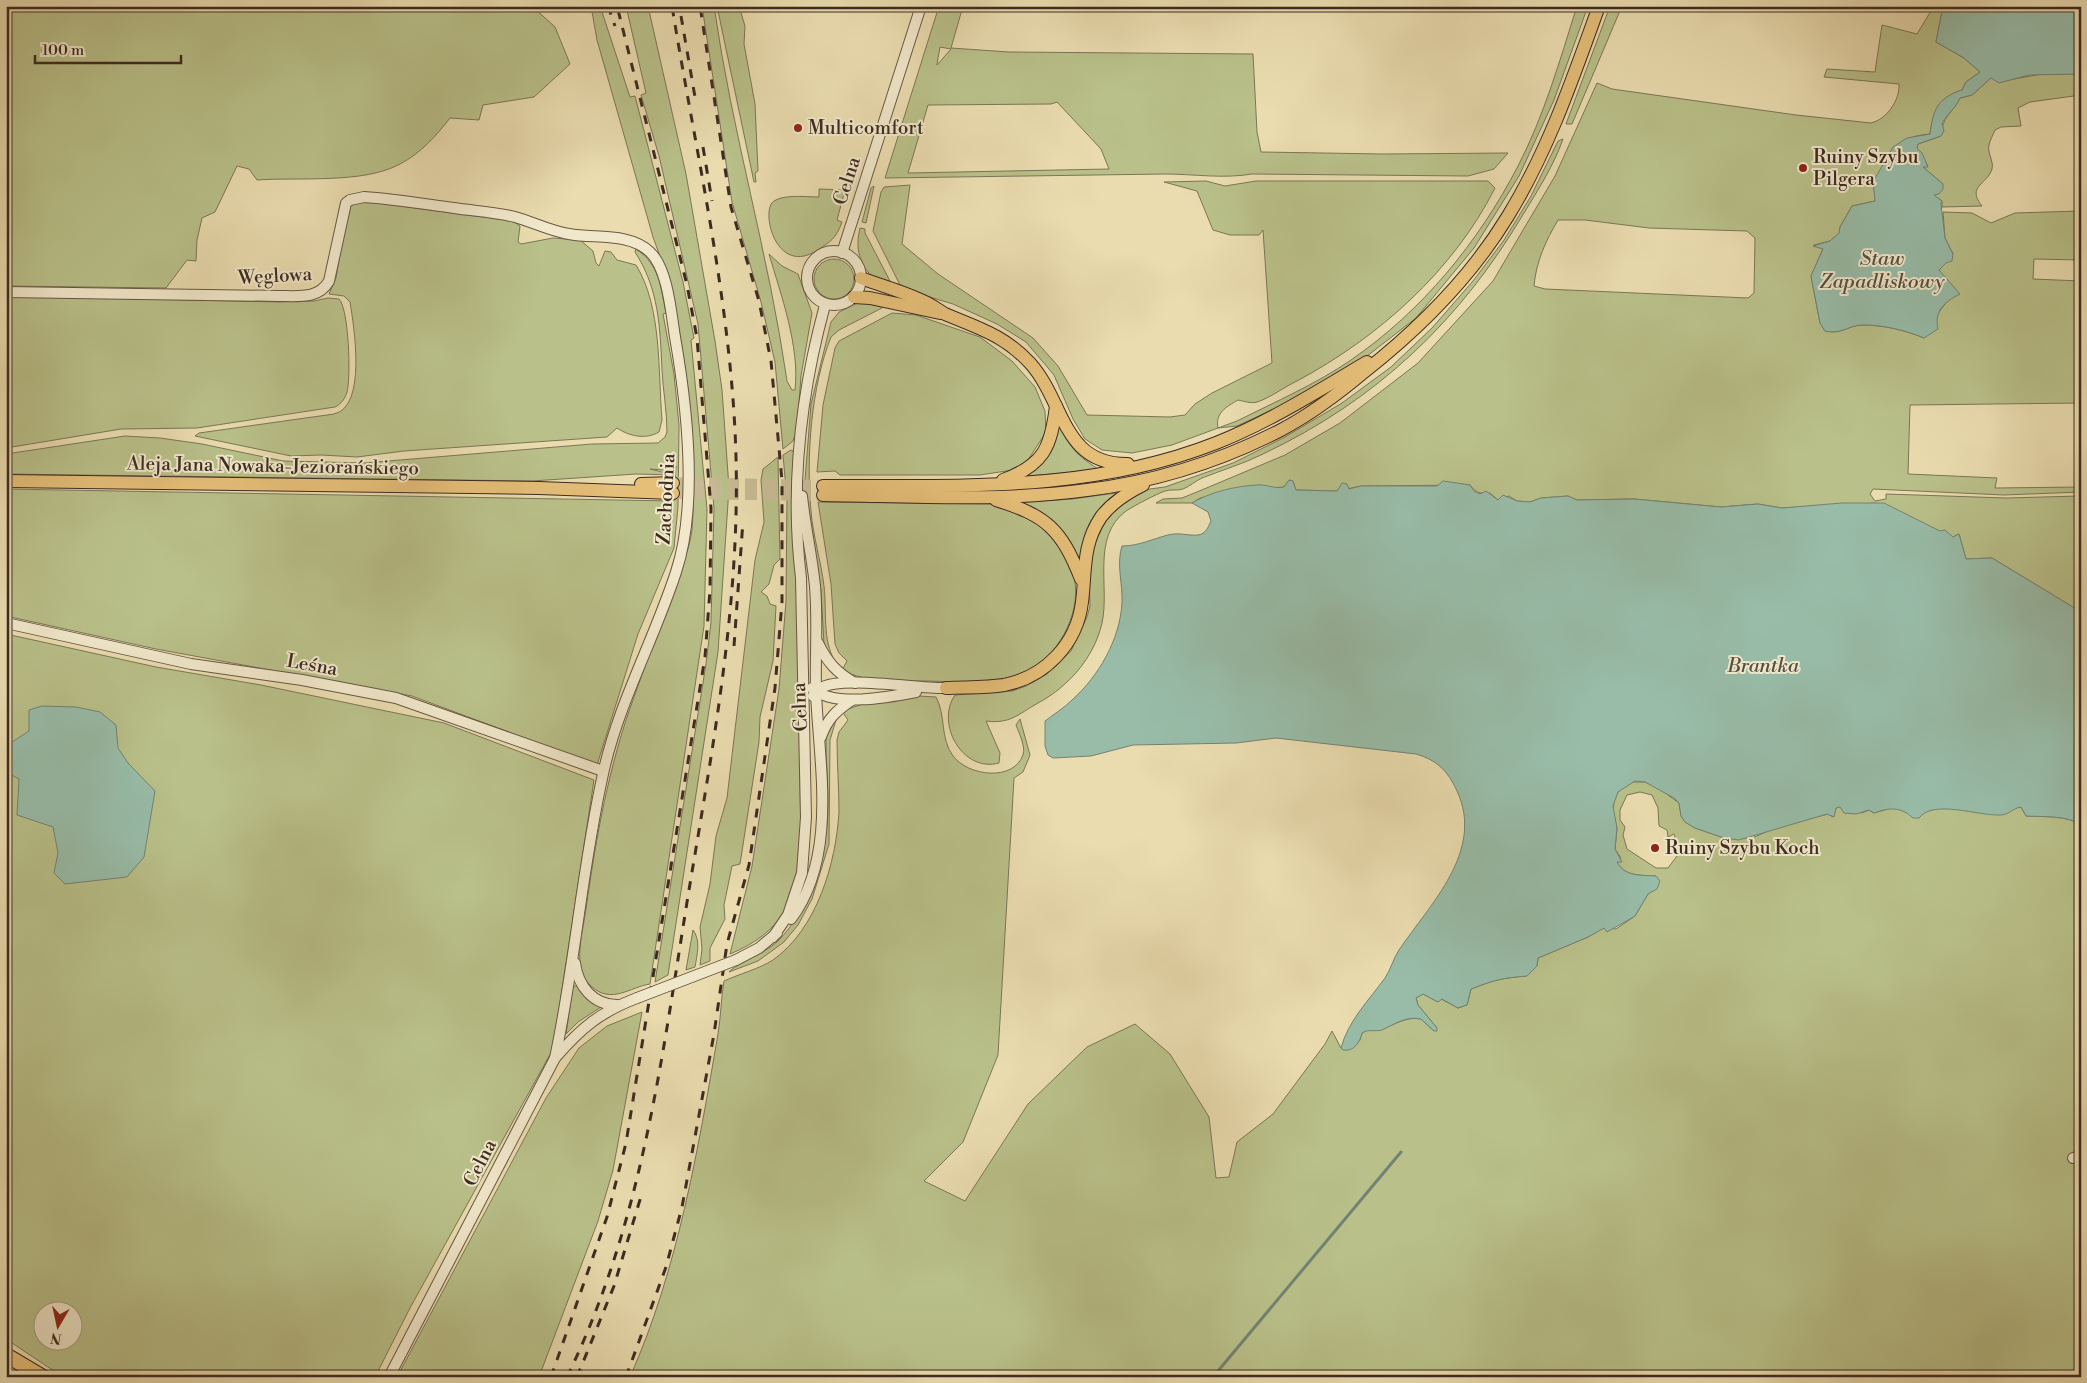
<svg xmlns="http://www.w3.org/2000/svg" width="2087" height="1383" viewBox="0 0 2087 1383" font-family="'Libre Bodoni',serif">
  <style>
    .green { fill: #b9c089; stroke: #7b7656; fill-rule: evenodd }
    .water { fill: #98bca8; stroke: #748272 }
    .lines { fill: none; stroke-linecap: round; stroke-linejoin: round }
    .stream { stroke: #748272; stroke-width: 3 }
    .major-tunnel { stroke: #c7b993; stroke-width: 12; stroke-dasharray: 12 6; stroke-linecap: butt }
    .minor-casing { stroke: #685745; stroke-width: 12 }
    .major-casing { stroke: #3d2b22; stroke-width: 14 }
    .highway-casing { stroke: #3d2b22; stroke-width: 16 }
    .minor { stroke: #f1e8cb; stroke-width: 10 }
    .major { stroke: #e5be78; stroke-width: 12 }
    .highway { stroke: #e5be78; stroke-width: 14 }
    .rail { stroke: #3d2b22; stroke-width: 3; stroke-dasharray: 9 9; stroke-linecap: butt }
    .minor-bridge-casing { stroke: #685745; stroke-width: 12; stroke-linecap: butt }
    .minor-bridge { stroke: #f1e8cb; stroke-width: 10 }
    .poi-dot { fill: #8f2418; stroke: #f1e8cb; stroke-width: 2 }
    .labels { text-anchor: middle; dominant-baseline: central; stroke-width: 4; stroke-linejoin: round; paint-order: stroke }
    .poi-label { font-size: 19px; fill: #3d2b22; stroke: #f1e8cb; text-anchor: start }
    .street-label { font-size: 19px; fill: #3d2b22; stroke: #f1e8cb }
    .water-label { font-size: 20px; font-style: italic; fill: #544f44; stroke: #f1e8cb }
  </style>
  <rect width="100%" height="100%" fill="#eadcaf"/>
  <filter id="stains"><feTurbulence type="fractalNoise" baseFrequency=".004" numOctaves="4"/><feColorMatrix values="0 0 0 0 .2 0 0 0 0 .09 0 0 0 0 .02 0 0 0 .5 -.17"/></filter>
  <radialGradient id="worn" r=".72"><stop offset=".6" stop-color="#630" stop-opacity="0"/><stop offset="1" stop-color="#630" stop-opacity=".3"/></radialGradient>
  <g class="green">
    <path d="M6 6H532L555 27 570 64 534 97 483 105 479 120 450 118C436 136 421 153 400 164 364 184 298 177 257 180L249 169 237 166 215 212 202 218 197 240 196 261 187 260 166 288 6 286Z"/>
    <path d="M591 6H600L630 97 635 96 683 282 694 338 691 340 707 509 704 626 650 984C630 987 611 1005 591 986 571 968 583 932 586 909 596 837 609 765 634 697 646 663 659 629 672 594 679 574 689 552 692 530 694 507 693 482 692 459 690 383 680 309 653 237L597 40Z"/>
    <polygon points="626,6 648,6 686,174 715,341 722,390 729,488 718,652 668,975 655,982 706,664 711,622 714,508 698,324 659,156 641,95 646,93"/>
    <path d="M702 6H714C732 133 769 255 787 381L792 390H795C800 347 781 295 769 254L782 266 798 274 812 313 801 376 797 429 793 441 783 449 775 362 761 302 732 202Z"/>
    <polygon points="717,6 739,6 745,26 744,44 755,104 758,171 755,173 756,182 754,182"/>
    <path d="M939 6H963L951 48 1009 52 1253 54 1257 132 1261 152 1382 154 1508 153 1494 169 1468 176 1252 174C1223 179 1194 174 1165 174L885 178ZM940 47 951 49 937 65V64ZM1057 102 1101 149 1109 169 908 173 928 105 1051 104Z"/>
    <path d="M1577 6H1588L1554 100 1519 176 1474 248 1416 318 1362 360 1276 408 1237 426 1218 428 1172 445 1132 453 1102 450 1085 439 1073 419 1054 375 1026 342 997 324 953 304 913 292 900 285 873 231 881 192 884 187 910 185 902 244 938 274 1033 338 1058 366 1087 415 1170 417 1185 415 1195 404 1212 393 1272 363 1263 230 1259 235H1230L1213 230 1197 191 1164 182 1206 181 1225 186 1256 181H1488L1495 188C1453 271 1379 337 1297 381 1284 387 1270 398 1257 402 1252 404 1243 401 1238 400 1226 407 1215 413 1218 428L1237 421C1275 402 1316 384 1351 360 1422 311 1478 243 1518 166 1544 116 1560 60 1577 6Z"/>
    <polygon points="1610,6 1622,6 1572,124 1566,124"/>
    <path d="M1934 6H1943L1936 42 1964 58 1980 72 1966 82 1962 90C1942 96 1932 113 1930 134 1887 137 1881 165 1875 201L1852 206 1840 227V233L1830 241 1814 245 1823 249 1811 276 1820 323 1825 331C1842 335 1848 325 1863 325 1883 325 1905 330 1924 338 1933 324 1938 310 1950 299L1939 270 1953 254 1945 238 1943 212 1972 213 1991 223 2015 213 2081 211V260L2034 259 2033 279 2081 281V403L1910 405 1908 474 1997 478 1995 488 2081 487V492L2004 495 1873 489 1870 494 1875 501 1886 499V494L2006 498 2081 496V612L1992 558 1966 559 1959 534 1953 537 1875 503 1781 508 1758 504 1721 507 1634 499 1577 500 1568 496 1541 498 1530 502 1517 501 1509 496 1498 500 1490 493C1480 494 1476 493 1470 485L1361 486 1337 491 1296 490 1293 481 1289 480 1284 487 1270 488 1259 485 1200 498 1192 503H1156L1163 499 1182 498 1197 492 1285 455 1340 423 1418 363 1493 281 1555 176 1597 83 1612 89 1796 115 1871 123C1887 119 1900 100 1899 84L1824 77 1827 69 1875 72 1882 25 1917 34ZM1558 220H1585L1649 228 1747 231 1755 238 1754 293 1748 298 1545 289 1534 286C1536 262 1546 240 1558 220Z"/>
    <path d="M2047 73 2081 74V95L2030 102 2018 108 2021 126 2001 127 1995 130C1993 135 1990 140 1989 145 1987 153 1994 161 1992 169 1987 185 1966 186 1982 206L1942 207V201L1933 195 1943 184 1923 167 1928 166 1917 148 1918 144 1941 136C1942 116 1952 114 1960 98L1972 95 1991 78 2014 79Z"/>
    <path d="M1563 139C1554 165 1538 190 1524 213 1460 321 1377 400 1263 454 1243 464 1222 470 1202 478 1195 481 1189 487 1183 489 1177 491 1171 489 1165 491 1156 494 1134 506 1126 511 1091 537 1110 587 1102 623 1094 658 1068 687 1038 703 1017 715 1010 724 986 721L1000 753 999 763C963 773 935 724 955 695L1012 691 1026 686 1047 674 1071 651 1087 617 1090 606 1089 573 1092 549 1108 515 1142 490 1165 487 1233 463 1285 437 1342 403 1391 367 1432 328 1473 281 1504 240 1531 196 1558 141Z"/>
    <polygon points="874,186 866,223 862,222 871,188"/>
    <path d="M819 189 845 190 837 220 842 222C836 239 830 242 816 251 775 276 760 209 774 201 785 194 806 197 819 197Z"/>
    <path d="M363 201 513 221 520 226 518 242 521 244 553 238 580 240 593 251 596 263 599 266 605 251 611 252 617 260 636 265C662 307 658 371 662 420L659 432C645 440 629 436 617 428L607 437 404 451 357 457 321 455 291 456 195 436 199 433 334 414C367 407 354 327 350 302L344 296 329 294 336 278 347 211 350 206Z"/>
    <path d="M860 228 865 229V233L890 281 874 279C859 263 855 249 860 228Z"/>
    <path d="M636 249C660 265 660 286 666 313L663 314 674 374 679 425 678 507 674 548 638 634 597 765 412 696 156 649 6 616V489L674 501 676 466 675 471 650 469 674 475 636 474 532 481 6 474V454L125 436 160 438 202 444 283 461 364 463 592 444 658 443 665 437 667 432C667 411 663 391 662 370 660 327 659 289 635 252Z"/>
    <circle cx="834" cy="279" r="20"/>
    <path d="M6 296 279 302 314 301 328 298 339 299C349 309 351 377 347 392 345 399 341 404 335 407L197 428 121 429 6 448Z"/>
    <path d="M862 301 883 304 882 308 839 330 831 337C811 387 806 457 811 511 813 536 821 561 824 586 827 610 822 640 835 661L834 664 824 645 821 590 807 515 805 480 811 404 831 322 839 312Z"/>
    <polygon points="892,313 916,315 980,337 1012,361 1035,387 1045,411 1046,432 1028,460 1013,470 980,475 840,475 835,471 817,472 823,405 835,348 839,341"/>
    <path d="M1058 422C1069 447 1077 456 1100 470L1027 476C1049 459 1054 449 1058 422Z"/>
    <path d="M791 450 795 452 801 845C797 900 783 932 730 954L752 866 779 689 786 601 787 500 783 455Z"/>
    <polygon points="778,457 780,559 774,565 769,584 761,592 767,596 770,604 776,606 773,661 760,717 759,742 740,864 732,866 724,905 725,919 710,948 710,961 700,965 702,949 700,927 710,884 716,836 727,798 755,560 764,522 761,480 763,469"/>
    <path d="M1116 493 1117 495 1081 557H1078C1069 533 1048 514 1025 504V502L1072 499Z"/>
    <path d="M818 502 993 504C1013 508 1034 516 1051 531 1055 535 1058 544 1061 550 1065 558 1071 566 1073 574 1084 607 1060 653 1032 669 1005 684 958 682 927 681 900 681 866 683 842 670L847 661 839 653 835 644 831 584Z"/>
    <path d="M6 634 156 667 261 685 444 723 594 780 553 1049 410 1308 375 1377H63L6 1339ZM42 1310H72V1340H42Z"/>
    <path d="M919 696 936 697C946 715 940 739 953 756 968 776 1013 782 1023 755 1026 747 1019 733 1016 725L1020 719 1030 755 1023 772 1014 778 998 1055 963 1142 924 1181 965 1201 1028 1104 1087 1047 1135 1024 1170 1054 1209 1117 1216 1178 1229 1177 1237 1142 1273 1114 1325 1044 1332 1031 1341 1048 1360 1040 1362 1033 1367 1029C1386 1034 1400 1015 1421 1019L1434 1031 1437 1028 1418 1005 1416 998 1423 994 1438 1002 1441 999 1458 1008 1467 1005 1471 989C1494 980 1502 978 1526 976L1537 966 1538 958 1588 937 1604 927 1616 929 1635 916 1648 894 1653 890 1656 876C1641 875 1625 877 1617 862L1621 858 1615 849 1617 828 1613 814 1614 801 1618 792 1631 782H1645L1657 787 1679 803 1681 816 1685 822 1695 828 1724 838H1752L1775 828 1828 814 1833 817 1836 808 1840 806 1862 813 1869 810 1874 813 1894 807 1919 818 1924 812 1937 808 2021 807 2026 816C2042 817 2068 815 2081 825V1377H630C678 1269 698 1150 718 1034 721 1016 721 998 724 981 739 974 759 969 773 960 817 929 836 863 839 812 839 788 837 763 837 740L839 732 848 720 842 711 866 703ZM1640 792 1652 795 1658 808 1659 826 1667 830 1668 837 1674 834 1675 836 1673 840 1677 856 1668 868H1656L1627 849 1623 835 1625 827 1620 820V810L1627 795Z"/>
    <path d="M836 720 830 740 829 844 812 899 798 925 784 942 758 961 729 972C734 965 767 953 780 939 803 915 819 872 825 840 831 808 826 773 826 741V734Z"/>
    <path d="M693 930C701 940 697 955 695 967L686 970Z"/>
    <polygon points="573,986 577,986 583,993 601,1007 578,1022 566,1034"/>
    <polygon points="642,1012 613,1170 598,1221 539,1377 397,1377 546,1098 579,1048 607,1026"/>
  </g>
  <g class="water">
    <path d="M1943 6H2081V74L2029 75 1999 83 1991 78 1972 95 1960 98C1955 109 1948 113 1942 123L1944 131 1941 136 1918 144 1917 148 1922 153 1928 167H1923L1943 184V189L1939 194 1934 195 1942 201 1941 204 1945 238 1953 254 1952 261 1946 263 1939 270 1960 294C1944 302 1934 311 1938 329L1924 338C1905 330 1883 325 1863 325 1848 325 1842 335 1825 331L1820 323 1811 276 1823 249 1813 246 1830 241 1839 233 1840 227 1852 206 1875 201 1873 182 1893 147 1907 138 1930 134C1933 110 1937 98 1962 90L1966 82 1980 72 1964 58 1936 42Z"/>
    <path d="M1289 480 1293 481 1296 490 1337 491 1342 483 1347 484 1349 489 1361 486H1437L1443 481 1470 485 1474 491 1480 494 1486 491 1498 500 1503 495 1517 501 1530 502 1541 498 1568 496 1577 500 1634 499 1721 507 1758 504 1782 508 1842 503H1884L1940 531 1945 530 1953 537 1959 534 1966 559 1992 558 2081 612V825C2068 815 2042 817 2026 816L2021 807C2013 808 2009 815 2000 815 1978 816 1933 799 1919 818H1913C1901 807 1890 807 1874 813L1869 810 1856 814 1844 813 1840 807 1836 808 1834 817 1827 814 1739 840 1724 838 1695 828 1685 822 1681 816 1679 803 1674 798 1645 782 1635 781 1618 792 1613 806 1617 828 1615 849 1622 862H1617C1625 877 1641 875 1656 876L1660 881 1657 889 1648 894 1635 916 1607 932 1604 928 1588 937 1538 958 1537 966 1527 976C1502 978 1494 980 1471 989L1467 1005 1458 1008 1442 999 1438 1002 1423 994 1416 998 1418 1005 1437 1028V1031H1434L1421 1019C1406 1016 1397 1023 1384 1029 1378 1033 1369 1028 1362 1033 1360 1042 1354 1052 1343 1050L1341 1048C1348 1021 1369 1000 1385 978 1391 969 1393 959 1399 950 1430 904 1485 851 1457 791 1448 771 1437 760 1416 754L1276 738 1236 743 1133 745 1091 756 1053 758 1048 755 1045 746V721C1054 714 1064 708 1072 700 1099 676 1120 639 1122 603 1123 583 1116 565 1122 546 1139 546 1152 539 1168 535 1180 532 1188 536 1198 535 1206 534 1208 527 1211 521L1208 512 1192 503C1210 492 1236 486 1257 485 1266 484 1274 489 1284 487Z"/>
    <polygon points="42,706 76,707 100,712 116,725 118,748 128,763 155,791 144,857 127,877 65,884 54,873 58,853 53,827 17,815 19,779 6,772 6,746 29,731 29,710"/>
  </g>
  <g class="lines">
    <polyline class="stream" points="1213,1377 1401,1152"/>
    <g class="major-tunnel">
      <polyline points="673,483 823,486"/>
      <polyline points="673,493 823,495"/>
    </g>
    <defs>
      <g id="minor">
        <circle cx="834" cy="278" r="27"/>
        <polyline points="842,253 921,6"/>
        <path d="M6 292 280 296C299 296 319 299 329 281L346 203 350 200 364 197C394 199 424 204 454 208 474 211 495 212 515 217 533 222 550 231 569 234 594 239 629 232 650 252 668 269 671 313 675 337 687 406 698 506 676 572 654 640 618 704 603 774 582 868 575 964 555 1058"/>
        <polyline points="6,623 191,664 302,680 396,698 603,771"/>
        <path d="M818 643C827 662 837 673 855 683"/>
        <path d="M812 688C832 708 890 697 916 692"/>
        <path d="M813 696C815 693 818 689 821 688 841 675 919 689 946 688"/>
        <path d="M821 737C827 719 837 710 852 700"/>
        <path d="M791 919C838 856 819 765 816 693 815 657 818 622 815 586 812 556 805 526 802 496"/>
        <path d="M773 937 788 915 802 873 806 817 801 578C790 486 801 393 825 305"/>
        <polyline points="736,960 759,948 777,933"/>
        <path d="M575 963C578 986 593 1005 617 1005"/>
        <polyline points="2073,1158 2081,1156"/>
        <path d="M389 1377 555 1058C581 1028 600 1012 637 998"/>
      </g>
      <g id="major">
        <path d="M861 278C882 286 905 292 925 302 932 305 938 310 945 314 978 328 1004 335 1030 363 1065 402 1062 465 1128 464"/>
        <polyline points="854,297 870,298 940,313"/>
        <path d="M1003 480C1044 465 1051 447 1056 406"/>
        <polyline points="6,481 539,488 673,493"/>
        <polyline points="641,484 673,483"/>
        <path d="M823 486C958 485 1089 493 1216 443 1269 422 1318 391 1367 362"/>
        <path d="M823 495C911 496 1000 502 1087 490 1154 482 1221 461 1281 430 1311 414 1338 394 1364 372 1420 328 1471 277 1508 216 1548 151 1573 78 1599 6"/>
        <path d="M996 500C1047 516 1061 529 1081 579"/>
        <path d="M946 688C965 687 985 688 1004 685 1045 677 1077 644 1082 602 1086 571 1082 545 1101 517 1112 502 1127 493 1143 485"/>
      </g>
      <polyline id="highway" points="6,1355 43,1377"/>
    </defs>
    <use href="#minor" class="minor-casing"/>
    <use href="#major" class="major-casing"/>
    <use href="#highway" class="highway-casing"/>
    <use href="#minor" class="minor"/>
    <use href="#major" class="major"/>
    <use href="#highway" class="highway"/>
    <g class="rail">
      <polyline points="608,6 615,26"/>
      <polyline points="681,16 695,97"/>
      <polyline points="703,147 712,201"/>
      <polyline points="734,646 743,521"/>
      <polyline points="551,1377 607,1217 626,1143 705,657 710,590 711,508 697,338 687,285 617,6"/>
      <path d="M567 1377C642 1223 661 1063 688 896 712 751 740 605 736 457 732 306 696 155 672 6"/>
      <polyline points="577,1377 614,1286 642,1193"/>
      <polyline points="626,1377 666,1267 682,1207 714,1034 727,944 749,865 775,688 782,602 782,481 771,361 759,301 731,207 700,6"/>
    </g>
    <defs>
      <polyline id="minor-bridge" points="637,998 736,960"/>
    </defs>
    <use href="#minor-bridge" class="minor-bridge-casing"/>
    <use href="#minor-bridge" class="minor-bridge"/>
  </g>
  <g class="poi-dot">
    <circle cx="798" cy="128" r="5"/>
    <circle cx="1803" cy="168" r="5"/>
    <circle cx="1655" cy="848" r="5"/>
  </g>
  <g class="labels">
    <g class="poi-label">
      <text x="808" y="128">Multicomfort</text>
      <text x="1813" y="157">Ruiny Szybu<tspan x="1813" dy="22">Pilgera</tspan></text>
      <text x="1665" y="848">Ruiny Szybu Koch</text>
    </g>
    <g class="street-label">
      <text transform="translate(847 181) rotate(-72)">Celna</text>
      <text transform="translate(275 276) rotate(-3)">Węglowa</text>
      <text transform="translate(273 466) rotate(1)">Aleja Jana Nowaka-Jeziorańskiego</text>
      <text transform="translate(666 499) rotate(-87)">Zachodnia</text>
      <text transform="translate(312 665) rotate(10)">Leśna</text>
      <text transform="translate(800 707) rotate(-93)">Celna</text>
      <text transform="translate(480 1163) rotate(-63)">Celna</text>
    </g>
    <g class="water-label">
      <text x="1882" y="259">Staw<tspan x="1882" dy="23">Zapadliskowy</tspan></text>
      <text x="1763" y="666">Brantka</text>
    </g>
  </g>
  <rect width="2087" height="1383" fill="none" stroke="#eadcaf" stroke-width="25"/>
  <rect x="8" y="8" width="2072" height="1368" fill="none" stroke="#3d2b22" stroke-width="2.5"/>
  <rect x="12" y="12" width="2062" height="1358" fill="none" stroke="#3d2b22"/>
  <g transform="translate(58 1326) rotate(189)"><circle r="24" fill="#f1e8cb" stroke="#a99c87"/>
  <path d="M0-4L9 19L0 12L-9 19Z" fill="#8f2418"/>
  <text y="-8" font-size="14" font-weight="bold" text-anchor="middle" fill="#3d2b22">N</text>
  </g>
  <path d="M35 55v8h146v-8" fill="none" stroke="#3d2b22" stroke-width="2.5"/>
  <text x="42" y="55" font-size="15" fill="#3d2b22" stroke="#f1e8cb" stroke-width="4" paint-order="stroke">100 m</text>
  <rect width="100%" height="100%" filter="url(#stains)"/>
  <rect width="100%" height="100%" fill="url(#worn)"/>
</svg>
